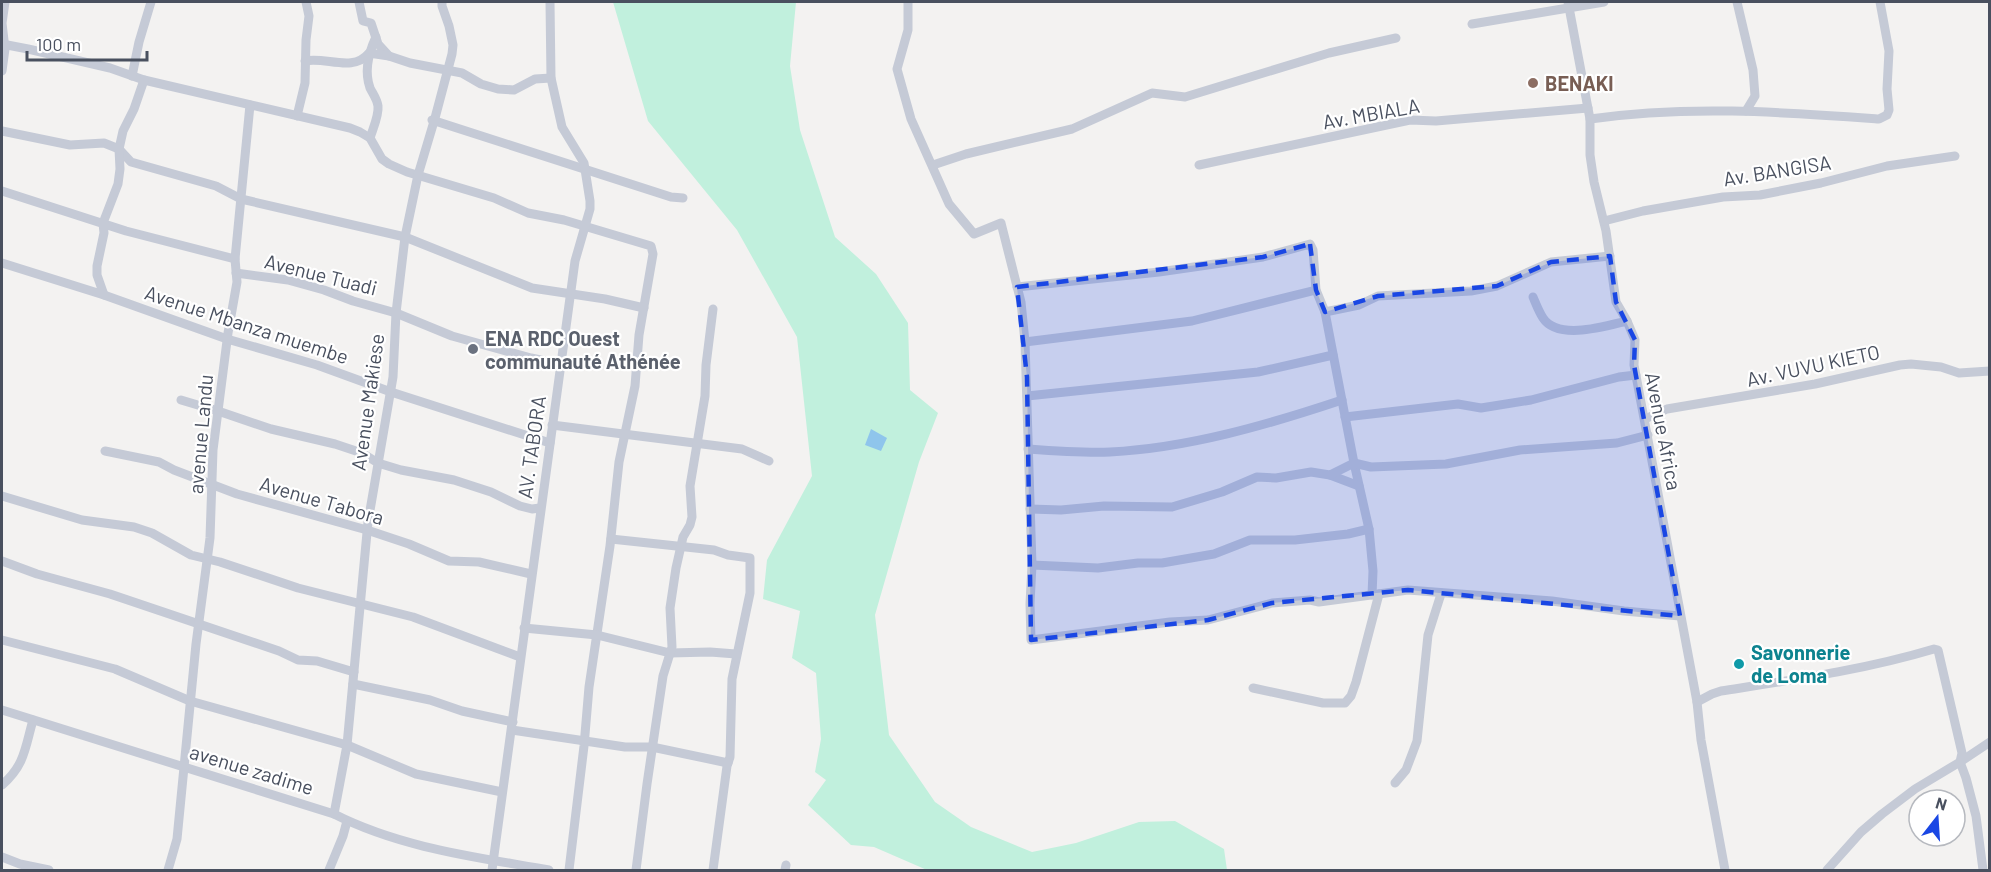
<svg xmlns="http://www.w3.org/2000/svg" width="1991" height="872" viewBox="0 0 1991 872" font-family="Barlow,sans-serif">
  <style>
    .green { fill: #c1f0dd }
    .water { fill: #8fc5ec }
    .lines { fill: none; stroke-linecap: round; stroke-linejoin: round }
    .minor { stroke: #c5cad6; stroke-width: 9 }
    .marked { fill: #1a47e4; fill-opacity: 0.2; stroke: #1a47e4; stroke-width: 4.5; stroke-dasharray: 12 8; stroke-linejoin: round }
    .education-dot { fill: #8d6e63; stroke: #fff; stroke-width: 2 }
    .worship-dot { fill: #6b7280; stroke: #fff; stroke-width: 2 }
    .culture-dot { fill: #0f9aa8; stroke: #fff; stroke-width: 2 }
    .labels { text-anchor: middle; dominant-baseline: central; stroke-width: 4.5; stroke-linejoin: round; paint-order: stroke }
    .education-label { font-size: 20px; font-weight: bold; fill: #785e54; stroke: #fff; text-anchor: start }
    .street-label { font-size: 20px; fill: #49505f; stroke: #fff }
    .worship-label { font-size: 20px; font-weight: bold; fill: #5b616d; stroke: #fff; text-anchor: start }
    .culture-label { font-size: 20px; font-weight: bold; fill: #0d838f; stroke: #fff; text-anchor: start }
  </style>
  <rect width="100%" height="100%" fill="#f3f2f1"/>
  <polygon class="green" points="613,2 796,2 790,66 800,130 835,237 876,274 908,323 910,390 938,413 919,462 875,615 889,735 935,802 971,827 1032,852 1076,843 1139,822 1175,821 1224,849 1227,870 927,870 874,847 851,845 808,805 826,780 815,772 821,739 816,673 792,658 800,611 763,599 767,560 812,476 797,337 737,230 648,121"/>
  <polygon class="water" points="871,429 887,438 881,451 865,445"/>
  <g class="lines">
    <g class="minor">
      <polyline points="359,2 363,21 371,23 378,44 389,56 410,63 462,73 481,84 498,89 514,90 535,79 551,78"/>
      <polyline points="908,2 908,30 897,69 911,119 949,204 974,234 1001,223 1021,302 1025,342 1032,565 1030,604 1031,640 1170,622 1208,620 1272,603 1310,600 1319,602 1408,590 1552,601 1624,611 1680,616"/>
      <polyline points="1568,2 1590,119 1590,155 1594,182 1606,231 1616,302 1627,321 1635,340 1634,365 1697,702 1701,740 1725,870"/>
      <polyline points="1737,2 1753,70 1755,96 1746,111"/>
      <polyline points="1472,24 1604,2"/>
      <polyline points="2,44 28,49 110,68 144,80 350,128 360,132 370,138 382,159 389,164 407,172 494,198 528,213 564,220 651,246 653,254 639,335 635,386 619,462 610,546 589,687 584,746 569,870"/>
      <path d="M305 61C325 56 353 73 369 53L389 56"/>
      <polyline points="2,71 5,49 2,23 5,2"/>
      <polyline points="132,76 139,42 151,2"/>
      <polyline points="297,116 305,83 306,40 309,16 306,2"/>
      <path d="M1590 119C1687 105 1781 112 1879 119L1887 115 1889 110 1887 89 1889 51 1880 2"/>
      <polyline points="432,120 671,197 683,198"/>
      <polyline points="2,131 70,145 104,143 119,149 131,162 216,186 241,199 405,237 532,288 605,299 644,308"/>
      <path d="M370 138C373 128 379 116 378 106 377 99 373 94 370 88 364 71 369 52 376 37"/>
      <polyline points="933,165 966,154 1072,129 1152,93 1185,97 1329,53 1396,38"/>
      <polyline points="1199,165 1410,120 1436,121 1588,108"/>
      <polyline points="2,191 126,231 235,259"/>
      <polyline points="1604,221 1643,211 1723,197 1760,195 1821,183 1887,166 1955,156"/>
      <polyline points="2,263 104,295 227,339 317,365 391,392 550,443"/>
      <polyline points="236,273 288,280 324,290 353,301 396,313 452,336 531,358 560,364"/>
      <polyline points="1017,287 1159,272 1263,257 1310,244 1313,250 1316,290 1325,312 1354,463 1369,529 1373,571 1372,595"/>
      <polyline points="104,295 97,275 97,266 104,233 103,223 118,184 120,169 119,149 123,131 134,109 144,80"/>
      <path d="M1533 297C1536 304 1539 312 1543 318 1558 341 1606 326 1627 321"/>
      <polyline points="1325,312 1359,305 1378,296 1471,291 1497,286 1551,262 1610,256"/>
      <polyline points="1025,342 1192,321 1316,290"/>
      <polyline points="1027,396 1258,372 1333,355"/>
      <polyline points="181,400 218,411 271,429 335,444 362,453 378,463 401,470 454,480 491,492 520,506 532,509 540,508"/>
      <polyline points="1345,417 1458,404 1481,408 1531,400 1619,377 1636,375"/>
      <polyline points="1645,419 1667,409 1815,384 1900,365 1911,364 1941,367 1959,373 1990,371"/>
      <polyline points="552,425 742,449 769,461"/>
      <path d="M1028 449C1055 451 1082 453 1110 452 1188 448 1267 425 1342 400"/>
      <polyline points="105,451 159,462 174,470 237,494 367,530 409,544 449,561 479,562 531,574"/>
      <polyline points="1330,475 1359,486"/>
      <polyline points="2,496 82,520 134,527 152,533 191,555 220,562 298,588 413,617 520,657"/>
      <polyline points="1030,509 1061,510 1104,506 1172,507 1222,492 1257,477 1276,478 1311,472 1330,475 1354,463 1371,467 1446,464 1520,450 1617,443 1648,435"/>
      <polyline points="611,539 714,550 728,555 750,558 750,593 732,679 730,757 727,766 713,870"/>
      <polyline points="2,561 37,574 110,594 279,651 298,660 317,661 354,672"/>
      <polyline points="1032,565 1098,568 1138,563 1162,563 1214,554 1250,540 1295,540 1348,534 1369,529"/>
      <polyline points="524,628 597,635 670,653 710,652 736,654"/>
      <polyline points="2,640 115,669 190,701 347,745 416,774 502,792"/>
      <polyline points="353,684 430,700 462,711 513,722"/>
      <polyline points="1253,688 1323,703 1345,703 1351,696 1356,682 1379,594"/>
      <path d="M1697 702 1712 694 1721 691C1792 680 1864 670 1934 649L1938 650 1962 753 1960 762 1966 778 1976 816 1983 870"/>
      <path d="M2 710 334 814C401 848 476 857 549 870"/>
      <polyline points="512,730 625,747 652,747 728,763"/>
      <polyline points="1395,783 1406,770 1417,741 1428,635 1441,594"/>
      <path d="M2 785C25 765 25 748 33 720"/>
      <polyline points="334,814 347,745 368,522 393,377 396,313 405,237 418,175 435,118 452,54 453,45 449,26 442,6 442,2"/>
      <polyline points="2,857 20,864 49,870"/>
      <polyline points="168,870 177,839 196,644 210,538 213,450 228,333 237,282 235,259 250,105"/>
      <polyline points="329,870 343,836 347,821"/>
      <polyline points="492,870 575,261 590,209 590,201 584,163 562,127 551,78 550,2"/>
      <polyline points="636,870 647,784 663,676 672,647 670,608 676,568 683,537 690,525 692,517 690,486 705,396 706,365 713,309"/>
      <polyline points="785,870 786,865"/>
      <polyline points="1827,870 1861,832 1882,814 1915,789 1960,762 1990,742"/>
    </g>
  </g>
  <path class="marked" d="M1310 244 1316 290 1325 312 1378 296 1497 286 1551 262 1610 256 1616 302 1635 340 1634 365 1680 616 1408 590 1272 603 1208 620 1031 640 1027 377 1017 287 1263 257Z"/>
  <circle class="education-dot" cx="1533" cy="83" r="6"/>
  <circle class="worship-dot" cx="473" cy="349" r="6"/>
  <circle class="culture-dot" cx="1739" cy="664" r="6"/>
  <g class="labels">
    <g class="education-label">
      <text x="1545" y="83">BENAKI</text>
    </g>
    <g class="street-label">
      <text transform="translate(1371 113) rotate(-10)">Av. MBIALA</text>
      <text transform="translate(1777 170) rotate(-9)">Av. BANGISA</text>
      <text transform="translate(321 274) rotate(14)">Avenue Tuadi</text>
      <text transform="translate(247 324) rotate(18)">Avenue Mbanza muembe</text>
      <text transform="translate(1813 365) rotate(-12)">Av. VUVU KIETO</text>
      <text transform="translate(367 402) rotate(-82)">Avenue Makiese</text>
      <text transform="translate(1664 431) rotate(79)">Avenue Africa</text>
      <text transform="translate(200 434) rotate(-85)">avenue Landu</text>
      <text transform="translate(531 447) rotate(-82)">AV. TABORA</text>
      <text transform="translate(322 500) rotate(16)">Avenue Tabora</text>
      <text transform="translate(252 769) rotate(17)">avenue zadime</text>
    </g>
    <g class="worship-label">
      <text x="485" y="338">ENA RDC Ouest<tspan x="485" dy="23">communauté Athénée</tspan></text>
    </g>
    <g class="culture-label">
      <text x="1751" y="652">Savonnerie<tspan x="1751" dy="23">de Loma</tspan></text>
    </g>
  </g>
  <rect width="1991" height="872" fill="none" stroke="#49505f" stroke-width="6"/>
  <g transform="translate(1937 818) rotate(17)"><circle r="28" fill="#ffffff" stroke="#b6b9bf" stroke-width="1.5"/>
  <path d="M0-4.5L10 22L0 15L-10 22Z" fill="#1a47e4"/>
  <text y="-9" font-size="16" font-weight="bold" text-anchor="middle" fill="#49505f">N</text>
  </g>
  <path d="M27 51v9h120v-9" fill="none" stroke="#49505f" stroke-width="3"/>
  <text x="36" y="51" font-size="18" fill="#49505f" stroke="#ffffff" stroke-width="4.5" paint-order="stroke">100 m</text>
</svg>
